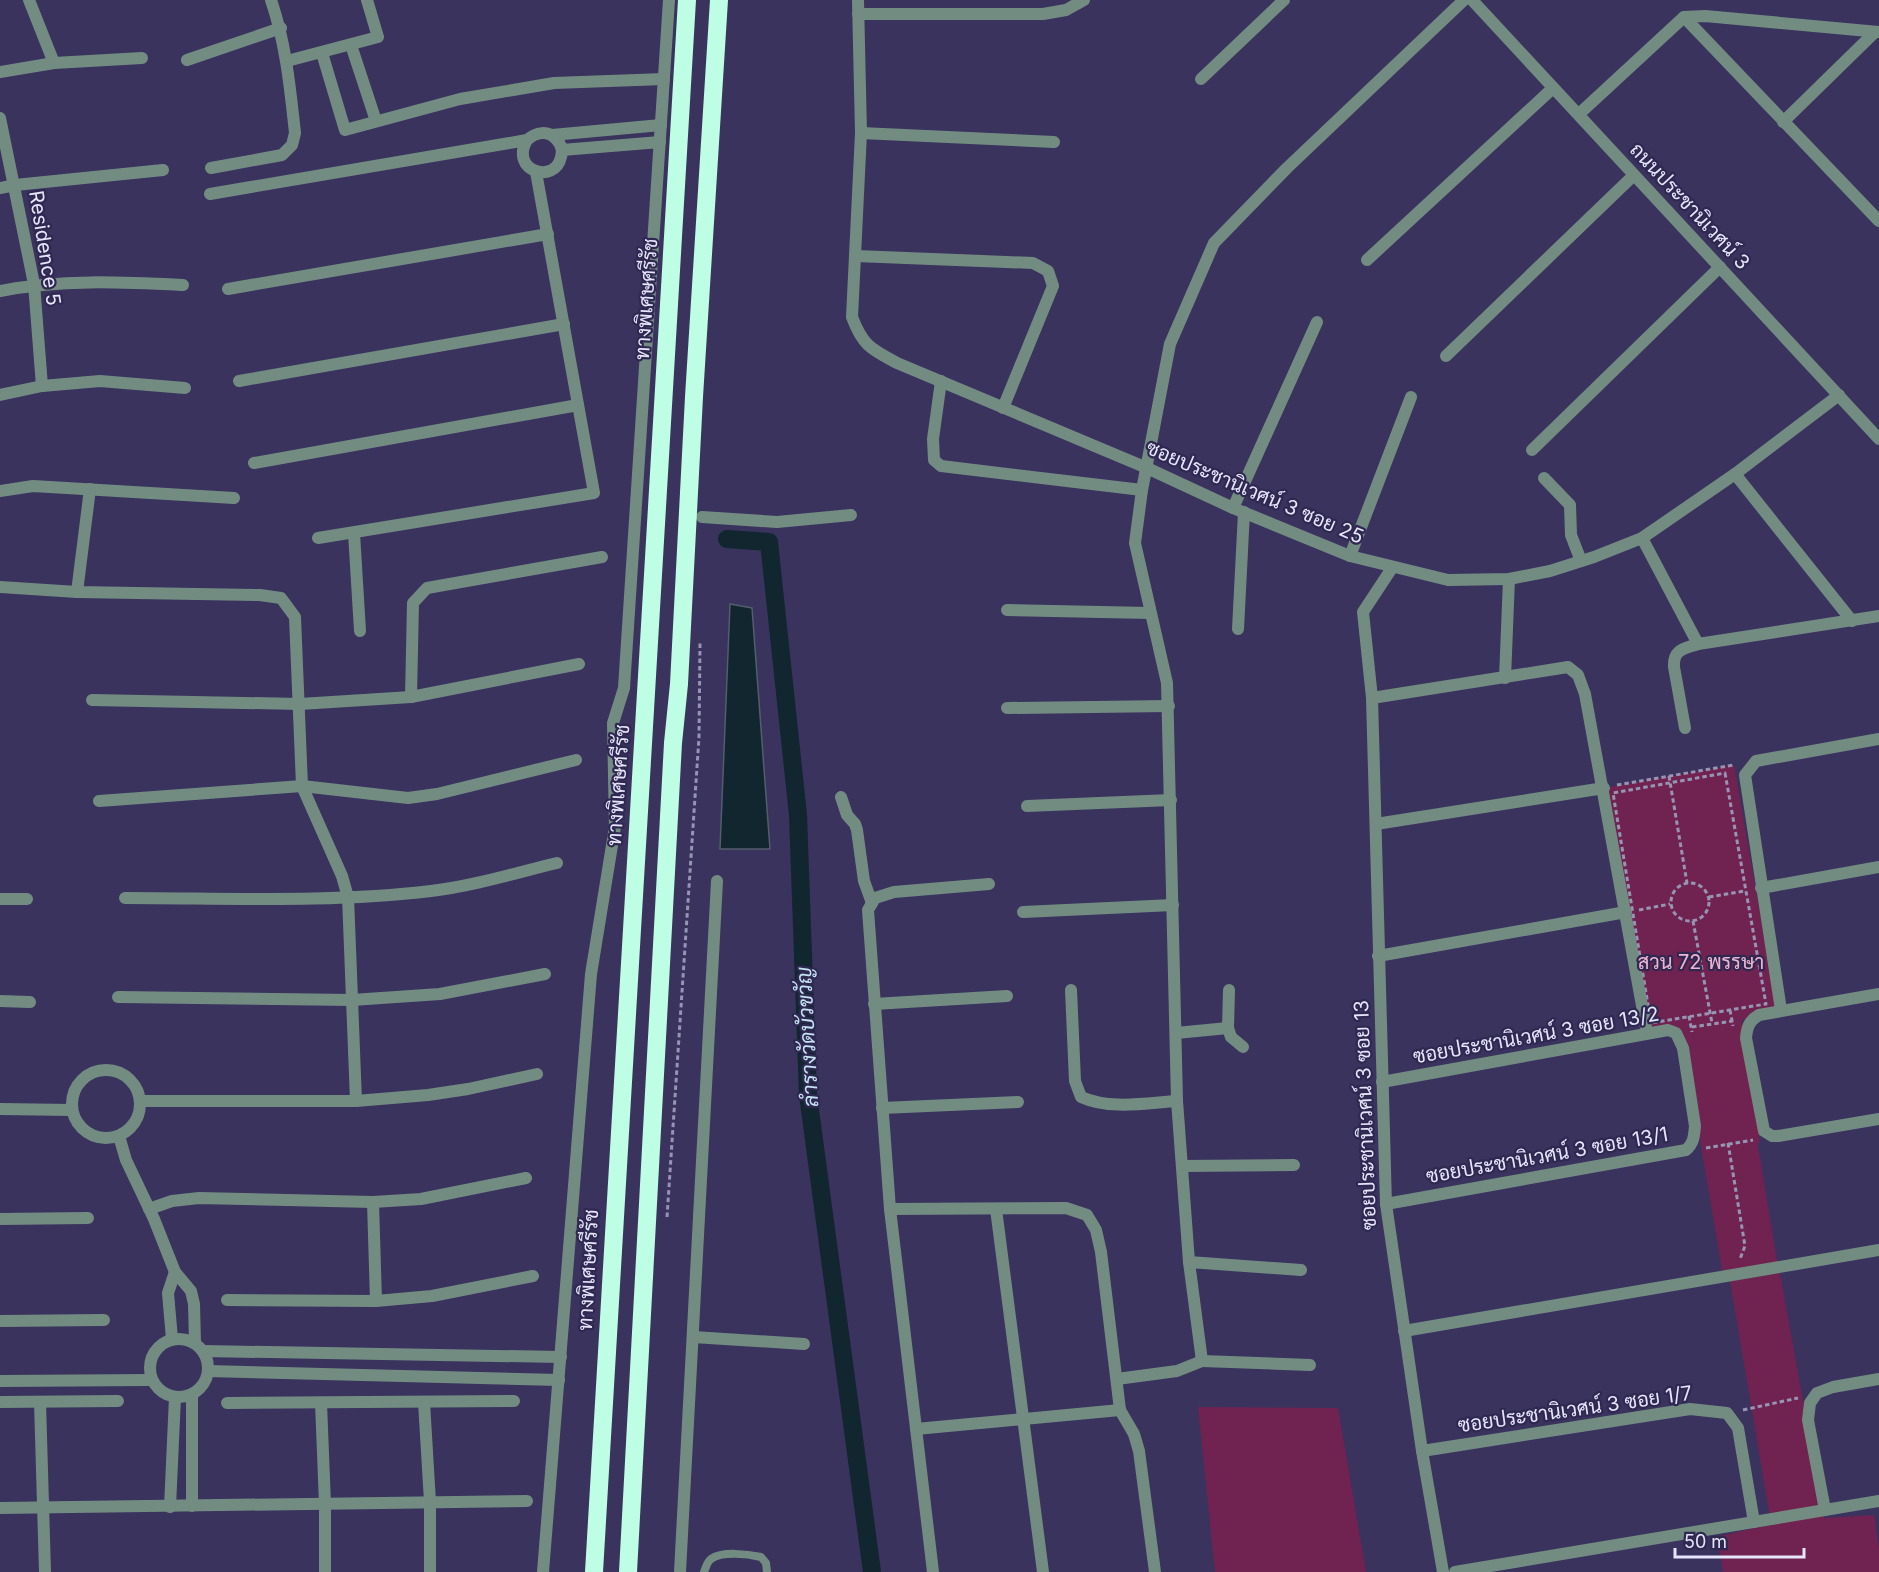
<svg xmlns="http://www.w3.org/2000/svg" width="1879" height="1572" viewBox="0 0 1879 1572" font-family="Inter,Sarabun,sans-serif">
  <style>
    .green { fill: #702350 }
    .water { fill: #11262f; stroke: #515f6c; stroke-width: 1.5 }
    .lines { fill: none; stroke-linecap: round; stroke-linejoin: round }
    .canal { stroke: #11262f; stroke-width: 18 }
    .path { stroke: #9794b4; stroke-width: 3; stroke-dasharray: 4.5 3; stroke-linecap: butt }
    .service { stroke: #738c82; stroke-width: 8 }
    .minor { stroke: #738c82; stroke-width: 12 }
    .tertiary { stroke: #738c82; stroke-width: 12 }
    .motorway { stroke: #befee4; stroke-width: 18 }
    .labels { text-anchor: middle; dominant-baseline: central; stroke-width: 4.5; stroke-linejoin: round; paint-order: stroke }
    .street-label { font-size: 20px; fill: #e6e5fb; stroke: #2f2952 }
    .park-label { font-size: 20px; fill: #efb4d1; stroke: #2f2952 }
    .water-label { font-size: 21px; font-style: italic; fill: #c5e4f3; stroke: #2f2952 }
  </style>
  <rect width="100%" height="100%" fill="#39335e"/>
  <g class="green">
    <polygon points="1734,765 1777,1012 1742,1020 1760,1140 1758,1146 1778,1266 1723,1276 1681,1029 1644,1036 1604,788"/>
    <polygon points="1780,1273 1824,1518 1874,1515 1879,1548 1879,1572 1723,1572 1717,1537 1771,1524 1730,1281"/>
    <polygon points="1198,1407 1338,1408 1366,1572 1215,1572"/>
  </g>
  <polygon class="water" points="730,604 752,608 770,849 720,849"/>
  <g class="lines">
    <polyline class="canal" points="727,539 769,542 798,815 808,1095 872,1572"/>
    <g class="path">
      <polygon points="1725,773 1766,1004 1651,1023 1613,793"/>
      <polyline points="1669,776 1687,883"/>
      <polyline points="1617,785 1734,765"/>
      <circle cx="1690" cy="902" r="19"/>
      <polyline points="1709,897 1745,891"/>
      <polyline points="1639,910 1670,904"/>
      <polyline points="1693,921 1712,1023"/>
      <polyline points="1730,1010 1733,1026"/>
      <polyline points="1689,1016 1692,1032"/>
      <polyline points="1692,1027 1733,1021"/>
      <polyline points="1728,1143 1745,1246 1740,1259"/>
      <polyline points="1706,1148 1753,1140"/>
      <polyline points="667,1217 699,737 700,643"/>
      <polyline points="1743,1410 1798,1398"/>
    </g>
    <path class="service" d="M704 1572C706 1567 707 1562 711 1559 722 1551 748 1554 761 1557L766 1563 767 1572"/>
    <g class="minor">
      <polyline points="29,0 54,63"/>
      <path d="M858 0 861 133 852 317C863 346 871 349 897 363L1147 468 1233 508 1350 556 1448 580 1509 579 1550 571 1594 557 1642 538 1735 474 1839 395"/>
      <polyline points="858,14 1043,14 1066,10 1084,0"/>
      <polyline points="1684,17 1879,221"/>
      <polyline points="351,45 376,121"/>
      <polyline points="322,53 345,130 460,99 554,83 664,79"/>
      <polyline points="187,60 281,28"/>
      <polyline points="287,61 378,37 367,0"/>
      <polyline points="0,72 54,63 142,58"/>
      <polyline points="1201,79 1284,0"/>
      <polyline points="0,118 34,284 42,386"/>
      <polyline points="1783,122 1875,32"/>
      <polyline points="861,133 1054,142"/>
      <polyline points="552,135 661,125"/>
      <polyline points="562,150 660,142"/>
      <path d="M211 168 282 155 292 145 295 133C290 87 286 44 271 0"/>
      <polyline points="0,188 15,185 163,170"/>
      <path d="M210 194 527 140C536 132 548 130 556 139 561 144 563 150 561 157 555 185 509 171 527 140"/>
      <polyline points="856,256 1033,263 1048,271 1053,286 1003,408"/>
      <polyline points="1367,260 1553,88"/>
      <polyline points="228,289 548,234"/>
      <path d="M0 291C60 279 121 282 183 285"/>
      <polyline points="1446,356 1634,175"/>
      <polyline points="239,381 564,324"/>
      <polyline points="941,381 933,439 934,460 941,466 1142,490"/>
      <polyline points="0,395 42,386 100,381 185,388"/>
      <polyline points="1532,450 1720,267"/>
      <polyline points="254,463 578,405"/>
      <polyline points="1735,474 1852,621"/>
      <polyline points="1544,478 1570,505 1571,535 1581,561"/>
      <polyline points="0,491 33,486 234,498"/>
      <polyline points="1233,508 1317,322"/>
      <polyline points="702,517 777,522 851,515"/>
      <polyline points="354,533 360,631"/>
      <polyline points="318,538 594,493 536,172"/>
      <polyline points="1642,538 1698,644"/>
      <polyline points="1350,556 1411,397"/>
      <polyline points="1392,568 1363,612 1372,698 1386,1204 1422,1451 1443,1572"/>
      <polyline points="0,587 77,592 260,595 281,598 295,617 302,786 342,876 348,897 356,1101"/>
      <polyline points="77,592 90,489"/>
      <polyline points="1007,610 1150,613"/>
      <polyline points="1238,629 1244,512"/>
      <polyline points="1505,678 1509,579"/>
      <polyline points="411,697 413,603 427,588 602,557"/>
      <polyline points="1372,698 1568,667 1578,675 1585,694 1647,1033"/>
      <polyline points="92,700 300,704 411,697 579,664"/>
      <polyline points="1007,708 1169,706"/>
      <path d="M1685 728 1674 667C1673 649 1684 649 1698 644L1879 616"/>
      <polyline points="841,797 847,815 855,824 857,830 864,881 872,903"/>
      <polyline points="99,801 302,786 408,798 437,794 576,760"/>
      <polyline points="1027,806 1171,800"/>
      <polyline points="1376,824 1604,788"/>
      <polyline points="1761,888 1879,867"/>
      <path d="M125 898C227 898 330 903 431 891 474 886 515 873 557 863"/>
      <polyline points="0,899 27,899"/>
      <polyline points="1023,912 1173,905"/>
      <polyline points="1378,956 1626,912"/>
      <path d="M1071 990 1075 1081 1081 1097C1110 1110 1146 1103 1177 1101"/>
      <polyline points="1229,990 1228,1028 1231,1037 1243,1047"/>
      <path d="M1879 994 1759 1015C1749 1021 1747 1027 1746 1038L1764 1131 1772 1136H1778L1879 1119"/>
      <polyline points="118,997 352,1000 440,994 545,974"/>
      <polyline points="0,1001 30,1002"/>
      <polyline points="874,1004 1007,996"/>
      <polyline points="1781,1010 1745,775 1756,761 1879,739"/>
      <polyline points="1176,1033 1228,1028"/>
      <circle cx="106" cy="1104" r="34"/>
      <path d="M1382 1082 1668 1030 1676 1033 1683 1048 1695 1126C1694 1136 1694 1143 1686 1150L1386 1204"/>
      <polyline points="140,1101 356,1101 428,1095 468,1089 537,1074"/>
      <polyline points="882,1108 1018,1102"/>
      <polyline points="0,1109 72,1110"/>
      <polyline points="119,1136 126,1160 154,1219 175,1272 191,1291 194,1304 195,1343"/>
      <polyline points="1182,1166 1294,1165"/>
      <polyline points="373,1202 376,1301"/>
      <polyline points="149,1209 172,1201 199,1198 373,1202 421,1199 526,1178"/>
      <polyline points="890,1209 1066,1208 1087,1215 1096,1230 1101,1252 1120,1410 1134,1434 1139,1451 1155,1572"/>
      <polyline points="996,1209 1043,1572"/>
      <polyline points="0,1219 88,1218"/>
      <polyline points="1189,1262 1301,1270"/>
      <polyline points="227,1300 376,1301 432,1296 533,1276"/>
      <polyline points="0,1321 104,1320"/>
      <polyline points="1404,1331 1879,1250"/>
      <polyline points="693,1337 804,1344"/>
      <circle cx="179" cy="1368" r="29"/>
      <polyline points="172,1339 168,1293 175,1272"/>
      <polyline points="203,1351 561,1357"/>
      <polyline points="1202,1361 1310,1365"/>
      <polyline points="208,1371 559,1380"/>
      <polyline points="1117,1379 1177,1371 1202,1361 1189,1262 1177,1101 1167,683 1135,543 1142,490 1170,344 1214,243 1287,168 1464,0"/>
      <polyline points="0,1381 151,1380"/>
      <polyline points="192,1394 192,1506"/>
      <polyline points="0,1402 118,1401"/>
      <polyline points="40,1402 45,1572"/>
      <polyline points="424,1402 430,1502 430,1572"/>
      <polyline points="227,1403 514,1401"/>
      <polyline points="321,1403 325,1504 325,1572"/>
      <polyline points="916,1429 1120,1410"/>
      <polyline points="1422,1451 1690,1409 1727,1413 1738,1428 1754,1522"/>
      <polyline points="170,1507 175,1397"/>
      <polyline points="0,1508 527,1501"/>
      <polyline points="1825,1510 1808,1420 1810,1403 1817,1393 1833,1387 1879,1379"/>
      <polyline points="543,1572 591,974 615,827 613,723 624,688 669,0"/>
      <polyline points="680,1572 717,881"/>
      <polyline points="933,1572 890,1209 868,910 875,898 894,892 989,884"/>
      <polyline points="1455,1572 1879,1501"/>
    </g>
    <g class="tertiary">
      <polyline points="1472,0 1879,439"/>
      <polyline points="1579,114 1684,17 1705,16 1879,32"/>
    </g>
    <g class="motorway">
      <polyline points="594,1572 687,0"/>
      <polyline points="628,1572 673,743 679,684 694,397 719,0"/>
    </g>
  </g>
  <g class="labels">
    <g class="street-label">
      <text transform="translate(1690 206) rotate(47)">ถนนประชานิเวศน์ 3</text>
      <text transform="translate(45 248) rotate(81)">Residence 5</text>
      <text transform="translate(646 299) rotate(-86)">ทางพิเศษศรีรัช</text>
      <text transform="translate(1255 492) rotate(23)">ซอยประชานิเวศน์ 3 ซอย 25</text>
      <text transform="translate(618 785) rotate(-86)">ทางพิเศษศรีรัช</text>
      <text transform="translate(1536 1035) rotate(-10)">ซอยประชานิเวศน์ 3 ซอย 13/2</text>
      <text transform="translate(1365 1115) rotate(-92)">ซอยประชานิเวศน์ 3 ซอย 13</text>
      <text transform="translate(1547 1155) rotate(-10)">ซอยประชานิเวศน์ 3 ซอย 13/1</text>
      <text transform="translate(588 1270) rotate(-87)">ทางพิเศษศรีรัช</text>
      <text transform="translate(1575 1409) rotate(-8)">ซอยประชานิเวศน์ 3 ซอย 1/7</text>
    </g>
    <g class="park-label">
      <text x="1701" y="962">สวน 72 พรรษา</text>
    </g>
    <g class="water-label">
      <text transform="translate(807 1037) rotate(-93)">ลำรางวัดบัวขวัญ</text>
    </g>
  </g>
  <path d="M1675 1548v9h129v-9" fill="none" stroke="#e6e5fb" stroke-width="3"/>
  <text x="1684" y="1548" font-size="18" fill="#e6e5fb" stroke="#2f2952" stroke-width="4.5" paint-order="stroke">50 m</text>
</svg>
